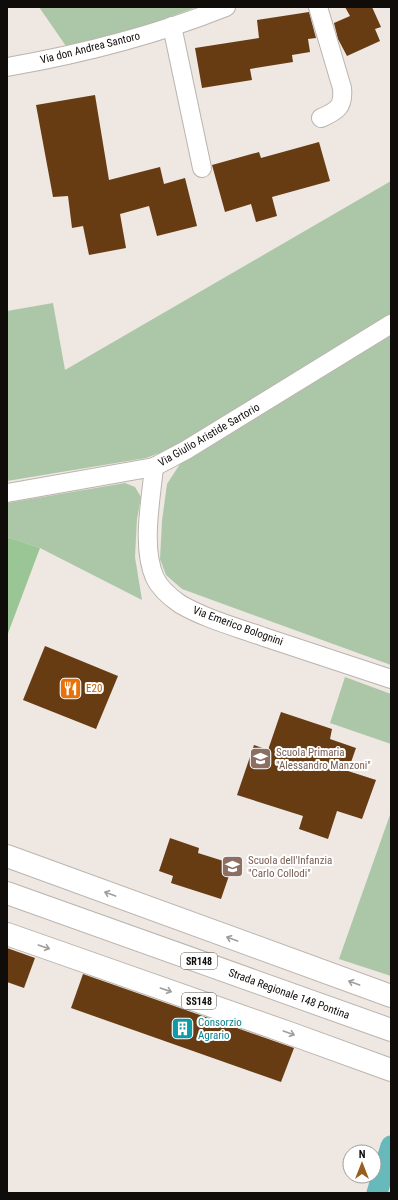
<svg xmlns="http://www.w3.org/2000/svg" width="398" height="1200" viewBox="0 0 398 1200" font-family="'Roboto Condensed',sans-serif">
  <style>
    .green { fill: #abc7a8 }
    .forest { fill: #9ac595 }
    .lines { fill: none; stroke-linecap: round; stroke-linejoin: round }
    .canal { stroke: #67babc; stroke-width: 21 }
    .building { fill: #673c13 }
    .minor-casing { stroke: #bbb4ae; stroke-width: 20 }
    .primary-casing { stroke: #bbb4ae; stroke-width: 24 }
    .minor { stroke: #fff; stroke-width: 18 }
    .primary { stroke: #fff; stroke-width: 22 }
    .oneway { stroke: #9f9e9d }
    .labels { text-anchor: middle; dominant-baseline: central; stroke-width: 4; stroke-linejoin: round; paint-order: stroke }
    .shield { fill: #fff; stroke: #575554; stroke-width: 1 }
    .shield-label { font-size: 10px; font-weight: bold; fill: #0f0c0a }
    .street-label { font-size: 11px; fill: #0f0c0a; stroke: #fff }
    .food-label { font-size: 11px; fill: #c56008; stroke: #fff; text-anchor: start }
    .education-label { font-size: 11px; fill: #785e54; stroke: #fff; text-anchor: start }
    .culture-label { font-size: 11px; fill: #0d838f; stroke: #fff; text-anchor: start }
  </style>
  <rect width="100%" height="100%" fill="#efe7e1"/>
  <g class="green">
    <polygon points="39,7 197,7 97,43 68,49"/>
    <polygon points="391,181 391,316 187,443 146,458 7,481 7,311 53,303 65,370"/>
    <polygon points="391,335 391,665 182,589 166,575 160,559 162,521 167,484 180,464"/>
    <polygon points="125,483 135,487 141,497 137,519 135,557 142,600 40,548 7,537 7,503"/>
    <polygon points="345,677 391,694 391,744 330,723"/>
    <polygon points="391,812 391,976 339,959"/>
  </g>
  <polygon class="forest" points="7,537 40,548 7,636"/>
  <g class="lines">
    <polyline class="canal" points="377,1193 391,1146"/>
  </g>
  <g class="building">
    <polygon points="345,7 372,7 381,27 375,29 380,41 347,56 338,39 334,23 350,16"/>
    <polygon points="309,12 316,38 308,39 310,52 292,55 293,62 250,69 252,80 202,88 195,48 259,38 257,20"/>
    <polygon points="95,95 109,180 160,167 164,184 185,178 197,226 157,236 149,206 120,214 126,248 89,255 83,226 72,228 68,196 53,197 36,105"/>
    <polygon points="319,142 330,181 272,197 277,216 256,222 251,204 225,212 212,165 259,152 261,158"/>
    <polygon points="45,646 118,676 96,729 23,700"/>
    <polygon points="281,712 332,729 330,739 356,748 348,771 376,780 362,819 337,811 328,839 299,829 303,816 237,795 254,745 268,750"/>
    <polygon points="170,838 199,848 198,853 233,864 221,899 171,883 173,876 159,871"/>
    <polygon points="7,948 35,958 24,988 7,982"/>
    <polygon points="83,974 294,1048 281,1082 71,1008"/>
  </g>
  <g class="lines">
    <defs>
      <g id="minor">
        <path d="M318 7 342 88C344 107 337 111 321 118"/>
        <polyline points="172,26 202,168"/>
        <path d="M7 67C82 54 156 35 226 7"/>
        <path d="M154 467C151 500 141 547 155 578 160 589 170 597 180 604 206 619 236 627 264 637 307 651 349 665 391 679"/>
        <polyline points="7,493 154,467 186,450 391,324"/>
      </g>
      <g id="primary">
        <polyline points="7,856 391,996"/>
        <polyline points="7,893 391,1030"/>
        <polyline points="7,934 289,1033 391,1070"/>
      </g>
    </defs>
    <use href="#minor" class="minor-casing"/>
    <use href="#primary" class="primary-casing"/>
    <use href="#minor" class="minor"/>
    <use href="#primary" class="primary"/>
  </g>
  <defs><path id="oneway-shaft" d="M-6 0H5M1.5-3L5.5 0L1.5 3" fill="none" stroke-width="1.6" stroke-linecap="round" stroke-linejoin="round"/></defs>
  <g class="oneway">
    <use href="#oneway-shaft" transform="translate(110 894) rotate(-160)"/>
    <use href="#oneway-shaft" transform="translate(232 939) rotate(-160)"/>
    <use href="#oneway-shaft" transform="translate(44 947) rotate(19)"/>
    <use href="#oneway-shaft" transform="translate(354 983) rotate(-160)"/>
    <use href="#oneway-shaft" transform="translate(166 990) rotate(19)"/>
    <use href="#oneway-shaft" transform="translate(289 1033) rotate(20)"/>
  </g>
  <defs>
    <symbol id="restaurant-square" viewBox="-11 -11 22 22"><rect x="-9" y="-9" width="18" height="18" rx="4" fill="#e8710a" stroke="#fff"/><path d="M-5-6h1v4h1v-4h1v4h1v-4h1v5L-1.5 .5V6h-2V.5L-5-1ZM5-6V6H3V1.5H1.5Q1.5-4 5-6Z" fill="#fff"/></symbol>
    <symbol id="school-square" viewBox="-11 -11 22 22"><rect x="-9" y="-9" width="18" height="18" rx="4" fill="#8d6e63" stroke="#fff"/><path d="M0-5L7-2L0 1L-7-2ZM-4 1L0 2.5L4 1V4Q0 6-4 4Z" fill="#fff"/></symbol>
    <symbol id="building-square" viewBox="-11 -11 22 22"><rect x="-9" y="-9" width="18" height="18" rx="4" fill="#0f9aa8" stroke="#fff"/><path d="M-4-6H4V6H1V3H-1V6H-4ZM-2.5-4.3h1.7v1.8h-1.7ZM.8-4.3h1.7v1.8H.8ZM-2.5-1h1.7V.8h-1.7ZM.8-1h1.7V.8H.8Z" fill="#fff"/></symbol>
  </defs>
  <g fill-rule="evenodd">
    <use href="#restaurant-square" x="58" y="676" width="25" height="25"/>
    <use href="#school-square" x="248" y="746" width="25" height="25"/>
    <use href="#school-square" x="220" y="854" width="25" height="25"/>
    <use href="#building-square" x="170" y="1016" width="25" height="25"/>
  </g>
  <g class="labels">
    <g class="shield">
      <rect x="181" y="953" width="36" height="16" rx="3"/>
      <rect x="182" y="993" width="34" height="16" rx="3"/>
    </g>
    <g class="shield-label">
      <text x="199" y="961">SR148</text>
      <text x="199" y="1001">SS148</text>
    </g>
    <g class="street-label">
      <text transform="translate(90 48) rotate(-14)">Via don Andrea Santoro</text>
      <text transform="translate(209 435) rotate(-30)">Via Giulio Aristide Sartorio</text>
      <text transform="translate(238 626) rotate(20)">Via Emerico Bolognini</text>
      <text transform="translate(289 994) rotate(20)">Strada Regionale 148 Pontina</text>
    </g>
    <g class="food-label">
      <text x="86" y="688">E20</text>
    </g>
    <g class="education-label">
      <text x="276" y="752">Scuola Primaria<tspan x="276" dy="13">"Alessandro Manzoni"</tspan></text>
      <text x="248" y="860">Scuola dell'Infanzia<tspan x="248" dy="13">"Carlo Collodi"</tspan></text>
    </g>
    <g class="culture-label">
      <text x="198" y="1022">Consorzio<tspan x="198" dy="13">Agrario</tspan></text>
    </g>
  </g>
  <rect width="398" height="1200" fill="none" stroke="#0f0c0a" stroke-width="16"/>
  <g transform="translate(362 1164)"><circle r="19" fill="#ffffff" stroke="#9f9e9d"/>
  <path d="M0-3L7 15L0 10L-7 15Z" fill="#985e1d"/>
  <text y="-6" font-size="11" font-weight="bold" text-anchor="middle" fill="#0f0c0a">N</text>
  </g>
</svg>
